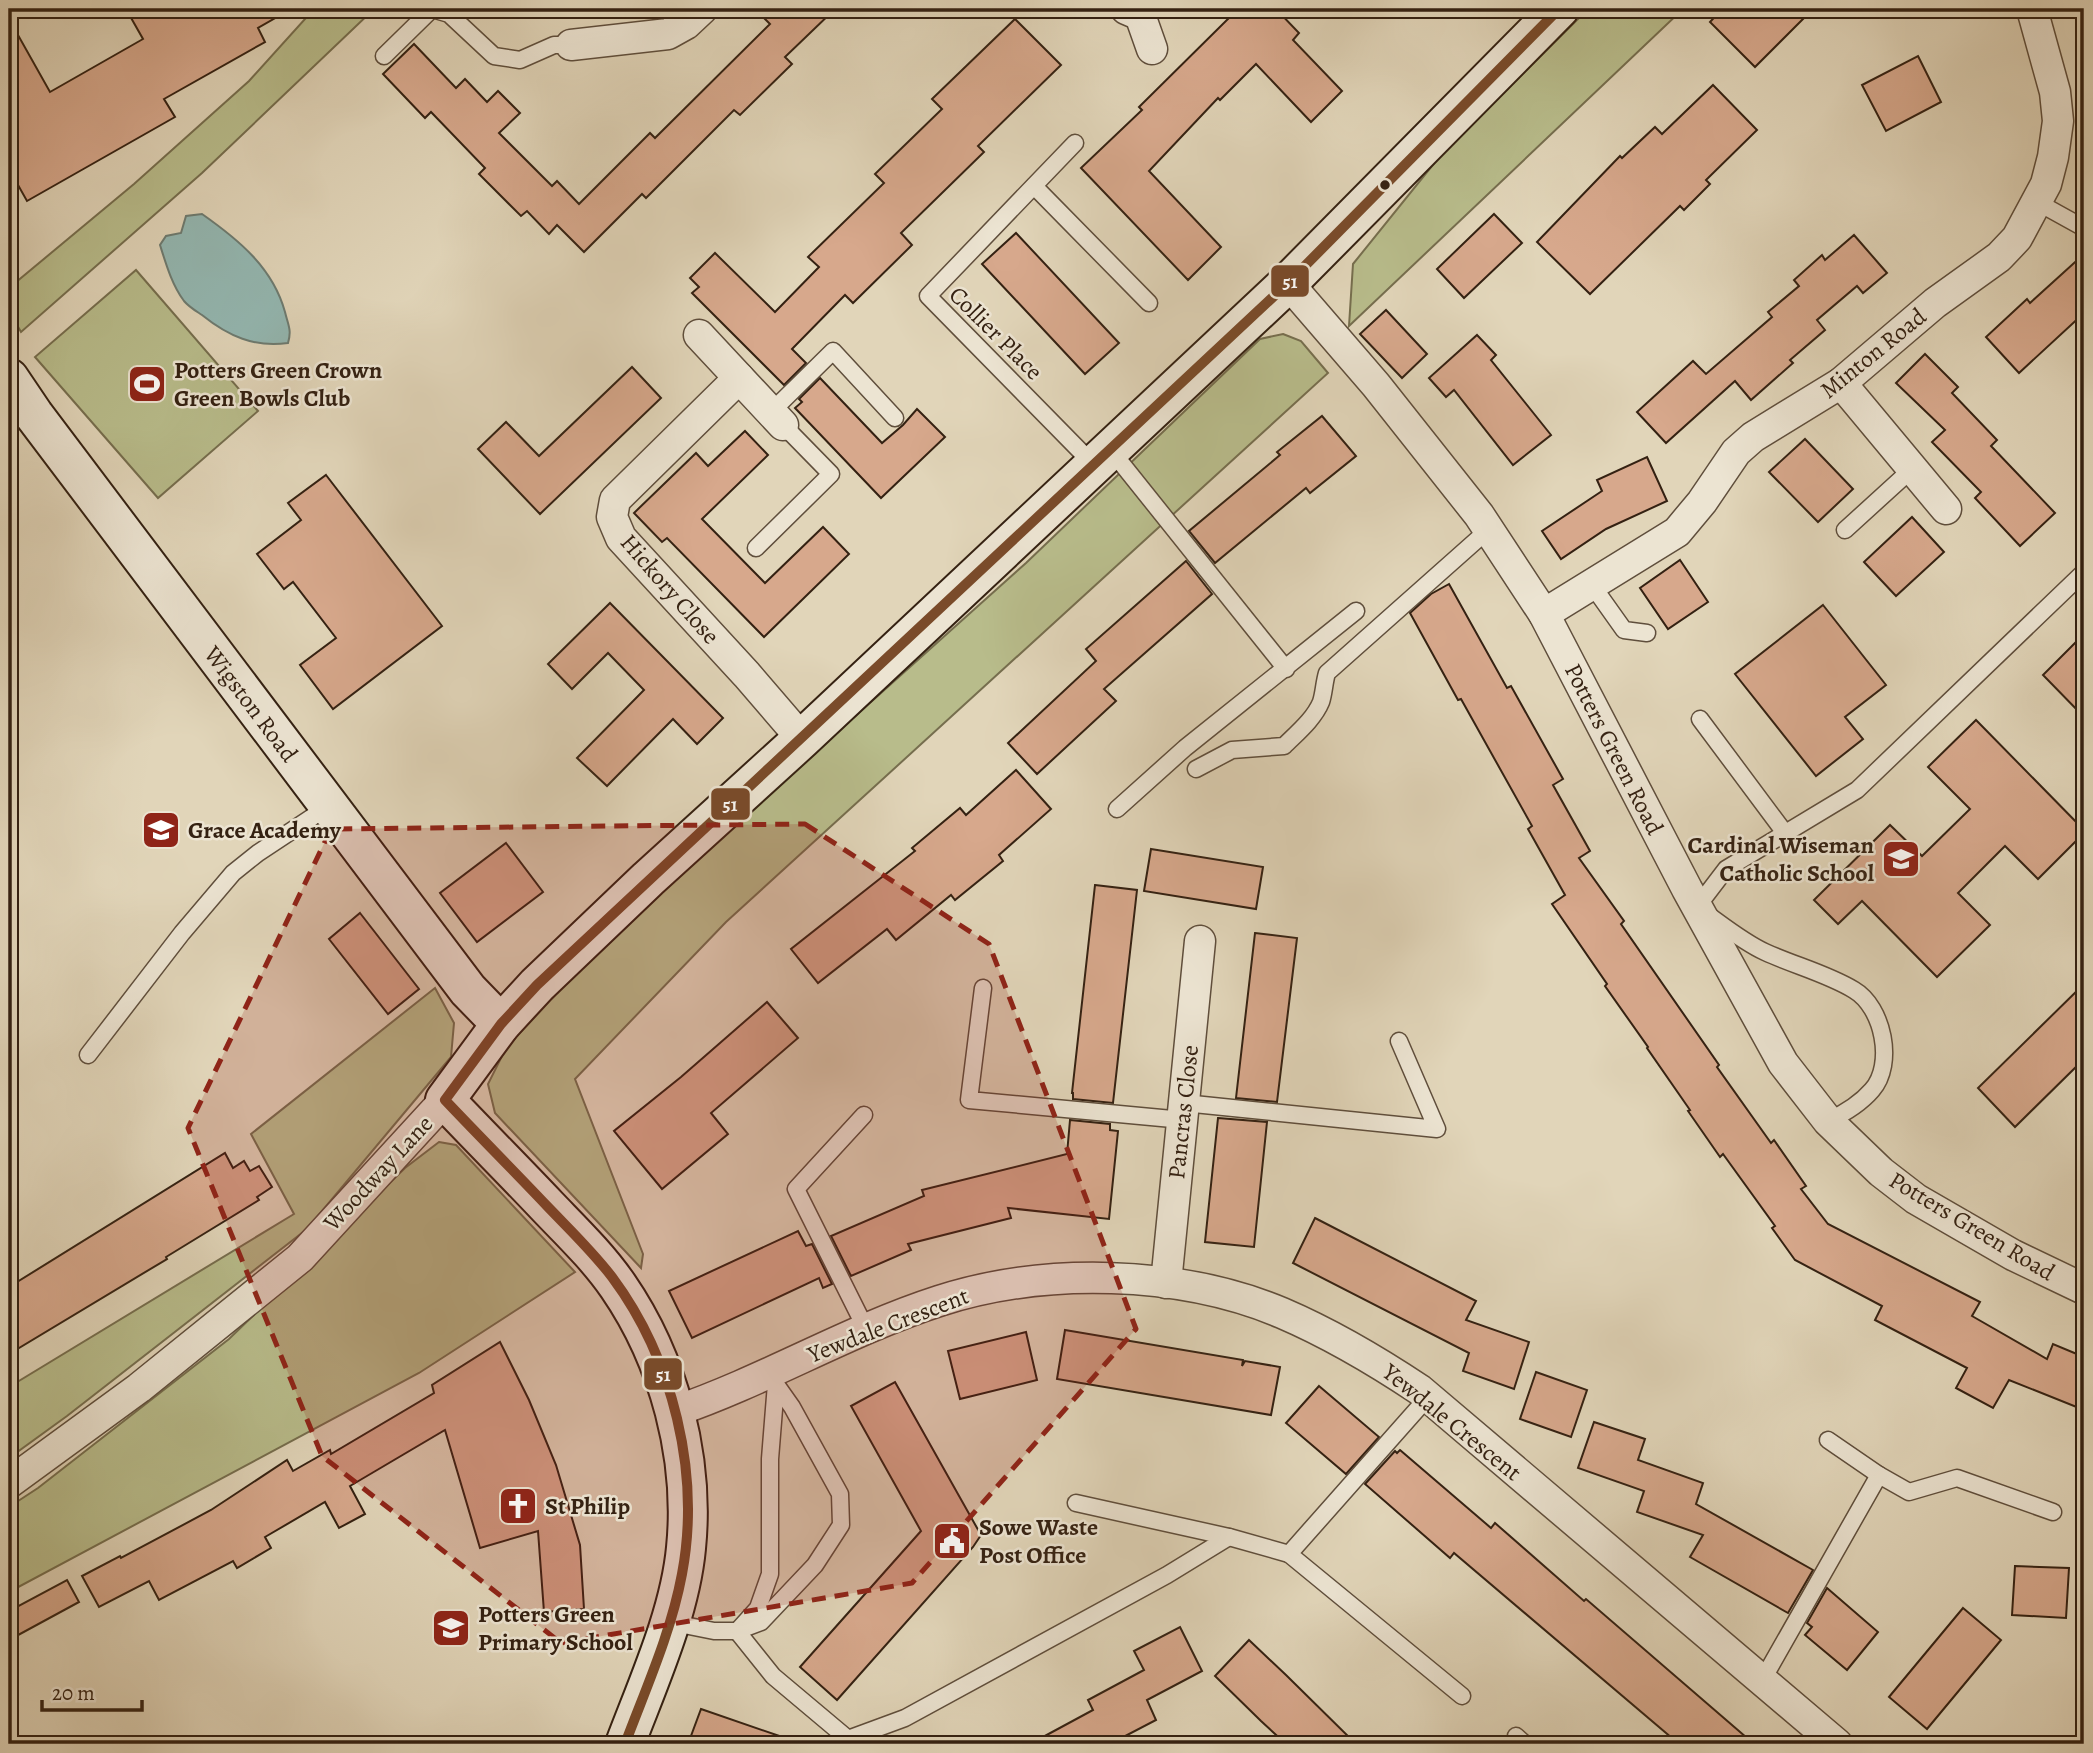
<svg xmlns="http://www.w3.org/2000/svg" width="2093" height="1753" viewBox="0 0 2093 1753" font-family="Alegreya,serif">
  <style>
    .green { fill: #b8bc8b; stroke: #766e4e; stroke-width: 2 }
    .water { fill: #94b8b2; stroke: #6e7c72; stroke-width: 2 }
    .building { fill: #d7a88c; stroke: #342112; stroke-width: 2 }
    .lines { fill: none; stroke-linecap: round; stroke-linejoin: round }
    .lane-casing { stroke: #5f4e3c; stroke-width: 19 }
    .street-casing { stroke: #5f4e3c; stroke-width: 33 }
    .secondary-casing { stroke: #342112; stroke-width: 42 }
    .lane { stroke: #ece4d2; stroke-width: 16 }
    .street { stroke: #ece4d2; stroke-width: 30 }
    .secondary { stroke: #ece4d2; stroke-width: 38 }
    .bus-1-casing { stroke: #ece4d2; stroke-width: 16 }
    .bus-1 { stroke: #7a4b2a; stroke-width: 10 }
    .marked { fill: #8f2418; fill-opacity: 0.2; stroke: #8f2418; stroke-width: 5; stroke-dasharray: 14 9; stroke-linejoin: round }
    .bus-dot { fill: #342112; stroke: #ece4d2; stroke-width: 2.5 }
    .labels { text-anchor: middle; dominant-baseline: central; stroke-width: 5; stroke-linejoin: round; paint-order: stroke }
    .street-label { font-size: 24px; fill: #342112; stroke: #ece4d2 }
    .poi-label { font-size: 24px; font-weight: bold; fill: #342112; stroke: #ece4d2; text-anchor: start }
    .line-badge { stroke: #ece4d2; stroke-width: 2.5 }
    .badge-label { font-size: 19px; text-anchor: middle; font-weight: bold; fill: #fff }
  </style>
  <rect width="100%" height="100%" fill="#e1d5b9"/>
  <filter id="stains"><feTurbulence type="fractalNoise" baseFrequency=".00286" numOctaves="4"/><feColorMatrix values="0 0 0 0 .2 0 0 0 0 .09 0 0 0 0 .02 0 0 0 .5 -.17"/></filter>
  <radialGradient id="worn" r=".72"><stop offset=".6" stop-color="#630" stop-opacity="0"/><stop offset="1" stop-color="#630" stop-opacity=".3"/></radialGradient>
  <g class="green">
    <polygon points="314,9 374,9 202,173 21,332 9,311 9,288 134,184 249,81"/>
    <polygon points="1588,9 1683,9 1349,326 1353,264 1440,156"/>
    <polygon points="136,270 258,411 158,498 35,357"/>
    <polygon points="1283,334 1301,341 1328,373 726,922 575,1079 643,1254 641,1268 495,1113 488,1084 506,1048 611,935 1026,563 1260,339"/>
    <polygon points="435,988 454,1023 451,1057 307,1229 67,1416 9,1458 9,1387 294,1214 251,1134"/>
    <polygon points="439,1142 456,1145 575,1272 419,1373 9,1592 9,1507 38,1488 229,1339 405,1168"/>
  </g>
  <path class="water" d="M202 214C239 240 273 268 285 312 288 325 292 330 288 343 255 348 228 336 202 315 196 311 189 307 184 301 172 285 166 264 160 245L166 236 181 233 186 216Z"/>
  <g class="building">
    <polygon points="126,9 291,9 258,28 265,42 164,99 175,117 27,201 9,169 9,19 50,92 143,39"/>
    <polygon points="755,9 835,9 785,57 792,64 740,115 734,110 646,198 642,194 584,252 557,225 549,234 527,211 521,216 479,174 485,168 431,112 425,118 383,74 414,44 456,88 465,79 487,102 498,91 520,113 499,133 552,186 557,181 579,204 650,133 655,138 770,24"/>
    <polygon points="1238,9 1276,9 1299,33 1293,40 1342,91 1311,122 1256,64 1220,100 1218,98 1149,171 1221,247 1188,280 1081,168 1142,110 1139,107"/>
    <polygon points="1722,9 1813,9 1755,67 1710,22"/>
    <polygon points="1015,19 1061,65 978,146 984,152 901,233 912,245 853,303 845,295 792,349 806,363 784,385 692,293 699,287 690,278 715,253 775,312 819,267 808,257 884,183 875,174 942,109 932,99"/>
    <polygon points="1918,56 1941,102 1886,131 1862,85"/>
    <polygon points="1713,85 1757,130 1706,180 1710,184 1684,210 1680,206 1590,294 1537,242 1620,156 1622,158 1655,127 1662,134"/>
    <polygon points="1494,214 1522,243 1464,298 1437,269"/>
    <polygon points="1016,233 1119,343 1085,374 982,264"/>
    <polygon points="1854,235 1887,273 1863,293 1857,286 1817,320 1825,330 1790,360 1793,363 1751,400 1735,381 1666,443 1637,412 1693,361 1706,374 1772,317 1768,312 1799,286 1794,280 1822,255 1825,260"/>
    <polygon points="2084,254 2084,313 2019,373 1986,337 2027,299 2030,303"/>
    <polygon points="1386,310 1427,354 1402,378 1360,334"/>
    <polygon points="1477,335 1496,355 1491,360 1551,435 1513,465 1454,390 1446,397 1429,378"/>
    <polygon points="1925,354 1958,387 1952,393 1997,440 1991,446 2055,513 2020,546 1975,498 1981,492 1932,442 1945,430 1896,383"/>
    <polygon points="632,367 661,398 540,514 478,449 506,422 539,456"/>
    <polygon points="820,378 882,443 903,425 917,409 945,437 881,498 795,408 802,402 799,399"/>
    <polygon points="1322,416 1356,456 1310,493 1306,488 1215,563 1189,531 1280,455 1277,452"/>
    <polygon points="745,431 768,455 702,519 765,583 823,527 849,554 764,637 667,538 662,542 634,513 696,453 708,466"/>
    <polygon points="1805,439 1853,489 1818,522 1769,472"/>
    <polygon points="1647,457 1667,501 1606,529 1561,559 1542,531 1602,491 1597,480"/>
    <polygon points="326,475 442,626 333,709 300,665 336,638 293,582 284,589 257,554 301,520 288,503"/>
    <polygon points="1912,517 1944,552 1896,596 1864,562"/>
    <polygon points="1680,560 1708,602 1668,629 1640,588"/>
    <polygon points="1186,561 1212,594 1104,689 1116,701 1037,774 1008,743 1096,661 1086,649"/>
    <polygon points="1449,584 1507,688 1511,686 1563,779 1553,785 1590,851 1579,858 1624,921 1621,924 1719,1065 1717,1067 1771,1143 1774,1140 1806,1186 1801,1189 1828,1224 1980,1302 1972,1316 2047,1359 2053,1344 2084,1357 2084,1410 2009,1380 1993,1408 1956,1388 1967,1368 1875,1320 1882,1306 1795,1260 1772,1228 1775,1226 1723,1154 1720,1157 1688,1111 1690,1110 1647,1048 1648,1047 1605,986 1607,984 1552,904 1565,895 1528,829 1532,826 1461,699 1458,700 1410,613 1431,594"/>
    <polygon points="610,603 723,718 697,744 673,719 607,786 577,758 644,690 608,653 572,689 548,664"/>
    <polygon points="1823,605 1886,685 1845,717 1863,739 1816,776 1735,674"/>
    <polygon points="2084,634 2084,717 2043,675"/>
    <polygon points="1976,720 2084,830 2084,833 2038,879 2005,846 1958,893 1990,925 1937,977 1862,901 1838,924 1814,900 1890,825 1922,856 1970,809 1928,767"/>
    <polygon points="1016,770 1051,809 999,855 1003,861 955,900 951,895 896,940 887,929 818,983 791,949 915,851 912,848 960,808 966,815"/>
    <polygon points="506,843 543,892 477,942 440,893"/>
    <polygon points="1151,849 1263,867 1256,909 1144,891"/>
    <polygon points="1095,885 1137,890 1113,1103 1073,1099 1073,1093 1072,1093"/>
    <polygon points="360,913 419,989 388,1014 329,939"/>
    <polygon points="1255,933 1297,938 1277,1102 1236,1098"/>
    <polygon points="2084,984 2084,1059 2015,1127 1978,1088"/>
    <polygon points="767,1002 798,1038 711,1113 728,1134 662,1189 614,1131 681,1077"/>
    <polygon points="1218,1118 1267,1122 1254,1247 1205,1242"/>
    <polygon points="1070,1120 1110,1124 1110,1130 1118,1131 1109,1219 1008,1208 1011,1218 908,1244 911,1250 851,1276 831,1236 924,1196 922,1190 1067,1154"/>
    <polygon points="225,1153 233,1168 244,1161 250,1171 259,1166 272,1187 257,1197 259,1200 166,1257 167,1259 9,1354 9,1287"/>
    <polygon points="1315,1218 1476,1301 1466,1320 1529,1342 1514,1389 1463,1371 1469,1353 1293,1263"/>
    <polygon points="798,1231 806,1246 812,1244 832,1284 823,1288 819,1278 692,1338 669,1291"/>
    <polygon points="1065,1330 1243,1360 1242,1366 1245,1361 1280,1367 1271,1415 1057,1379"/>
    <polygon points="1026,1332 1037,1380 960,1399 948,1351"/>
    <polygon points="500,1342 529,1400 556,1465 580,1545 584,1609 544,1612 538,1531 480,1548 445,1430 350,1486 365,1514 339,1528 325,1502 265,1537 271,1548 237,1568 233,1561 159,1600 149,1581 99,1607 82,1576 120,1556 121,1558 211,1510 287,1460 293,1471 330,1450 331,1454 434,1393 432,1385"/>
    <polygon points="1536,1372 1587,1390 1571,1437 1520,1419"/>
    <polygon points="895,1382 981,1535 973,1547 837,1700 800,1667 921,1531 851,1406"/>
    <polygon points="1319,1386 1379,1437 1346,1474 1286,1423"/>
    <polygon points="1594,1422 1645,1439 1638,1460 1703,1483 1696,1504 1813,1570 1788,1613 1690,1557 1703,1535 1637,1512 1644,1491 1578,1468"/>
    <polygon points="1400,1450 1491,1528 1495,1523 1584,1601 1586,1599 1754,1744 1679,1744 1454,1553 1450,1558 1365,1484 1395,1451 1397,1453"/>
    <polygon points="2015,1566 2069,1568 2066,1618 2012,1615"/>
    <polygon points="67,1580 79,1602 9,1640 9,1611"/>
    <polygon points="1827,1588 1878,1632 1847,1670 1805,1635 1812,1627 1807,1623"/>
    <polygon points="1963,1608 2001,1640 1927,1729 1889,1697"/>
    <polygon points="1180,1627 1202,1671 1147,1700 1156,1720 1110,1744 1030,1744 1093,1710 1088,1700 1144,1670 1134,1651"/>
    <polygon points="1249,1640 1286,1675 1356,1744 1286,1744 1261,1721 1215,1676"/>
    <polygon points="701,1709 791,1740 790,1744 688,1744"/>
  </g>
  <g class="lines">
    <defs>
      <g id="lane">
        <polyline points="384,56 432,9 449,14 494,56 520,60 554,45 571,45"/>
        <polyline points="1075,143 928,296 1093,464"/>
        <polyline points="1034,186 1149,303"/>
        <polyline points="2037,202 2084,228"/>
        <polyline points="771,412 833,351 895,418"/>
        <polyline points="1110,449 1286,669"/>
        <polyline points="1845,530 1912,469"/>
        <polyline points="756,548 831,474 783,425"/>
        <polyline points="1592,585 1624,630 1647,633"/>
        <polyline points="1700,719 1785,833"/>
        <path d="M1196 769 1232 750 1284 746C1297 733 1314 719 1321 702 1324 693 1324 683 1327 673L1488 530"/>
        <polyline points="1117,809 1185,748 1356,611"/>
        <polyline points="983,988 969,1100 1183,1120"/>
        <polyline points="88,1055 182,933 233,873 258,853 329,806"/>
        <polyline points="1184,1103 1437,1129 1399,1041"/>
        <polyline points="864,1115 796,1189 866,1329"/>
        <path d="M1828 1121C1845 1113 1860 1104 1872 1090 1895 1064 1883 1007 1854 990 1828 974 1793 965 1765 952 1741 941 1719 922 1697 907L1726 869 1857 790 2084 572"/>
        <polyline points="1428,1397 1289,1554 1462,1696"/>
        <polyline points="1828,1440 1879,1475"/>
        <polyline points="1229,1537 1289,1554"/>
        <polyline points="669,1622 714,1631 737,1631 761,1622 815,1565 841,1525 840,1494 792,1407 768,1373"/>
        <polyline points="739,1629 758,1608 770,1574 770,1459 776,1384"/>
        <polyline points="737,1631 773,1676 848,1739 840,1744"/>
        <polyline points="1762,1681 1879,1475 1909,1492 1957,1478 2053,1512"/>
        <polyline points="1516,1736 1525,1744"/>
        <polyline points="848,1739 905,1718 1167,1575 1229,1537 1076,1503"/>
      </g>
      <g id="street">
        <polyline points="1126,9 1140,15 1152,49"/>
        <polyline points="571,45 668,34 686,24 702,9"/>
        <polyline points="1288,283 1376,385 1479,515 1544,614 1687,889 1783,1063 1828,1121 1881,1172 1916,1199 2013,1255 2084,1289"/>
        <polyline points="699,335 783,425"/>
        <polyline points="739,378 615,500 612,517 621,538 747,675 802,739"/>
        <polyline points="1841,383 1946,509"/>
        <polyline points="1544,614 1677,532 1702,502 1736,452 1753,437 1841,383 1935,303 1999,257 2017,238 2046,184 2053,157 2058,121 2055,92 2032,9"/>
        <polyline points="1166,1283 1200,941"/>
        <path d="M676 1411C766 1380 849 1330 939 1301 1044 1267 1180 1270 1282 1313 1331 1334 1375 1360 1420 1390L1837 1744"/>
        <polyline points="9,1483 139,1388 300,1258 445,1100"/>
      </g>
      <g id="secondary">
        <polyline points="9,378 34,415 468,990 501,1024"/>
        <path d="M625 1744C648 1683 680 1613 686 1548 695 1458 669 1360 618 1286 598 1257 572 1232 548 1207 514 1171 479 1136 445 1100L501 1024 537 985 648 879 802 739 1288 283 1559 9"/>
      </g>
    </defs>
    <use href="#lane" class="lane-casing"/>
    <use href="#street" class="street-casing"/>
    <use href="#secondary" class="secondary-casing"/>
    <use href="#lane" class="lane"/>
    <use href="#street" class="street"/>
    <use href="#secondary" class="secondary"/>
    <defs>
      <path id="bus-1" d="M625 1744C646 1688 671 1633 682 1574 701 1473 673 1359 612 1277 593 1252 570 1230 548 1207 514 1171 479 1136 445 1100L501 1024 537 985 1288 283 1559 9"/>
    </defs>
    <use href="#bus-1" class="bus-1-casing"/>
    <use href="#bus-1" class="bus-1"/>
  </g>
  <path class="marked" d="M805 824 989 944 1136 1329 912 1583 561 1643 322 1456 188 1128 331 829Z"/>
  <defs>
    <symbol id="stadium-square" viewBox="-11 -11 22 22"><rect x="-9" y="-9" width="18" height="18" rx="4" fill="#8f2418" stroke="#ece4d2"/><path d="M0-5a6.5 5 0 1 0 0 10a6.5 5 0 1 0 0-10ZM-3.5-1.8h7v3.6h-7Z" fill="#fff"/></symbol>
    <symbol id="school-square" viewBox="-11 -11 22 22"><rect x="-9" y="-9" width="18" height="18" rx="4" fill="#8f2418" stroke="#ece4d2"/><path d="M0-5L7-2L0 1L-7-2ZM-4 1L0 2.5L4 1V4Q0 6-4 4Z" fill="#fff"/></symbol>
    <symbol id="church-square" viewBox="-11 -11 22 22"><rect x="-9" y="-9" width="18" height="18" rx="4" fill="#8f2418" stroke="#ece4d2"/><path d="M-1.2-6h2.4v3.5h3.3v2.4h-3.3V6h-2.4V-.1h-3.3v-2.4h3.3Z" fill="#fff"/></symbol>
    <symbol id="civic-square" viewBox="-11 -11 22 22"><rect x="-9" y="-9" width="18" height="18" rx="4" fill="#8f2418" stroke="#ece4d2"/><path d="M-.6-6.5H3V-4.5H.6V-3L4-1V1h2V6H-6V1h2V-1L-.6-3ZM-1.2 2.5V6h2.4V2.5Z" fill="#fff"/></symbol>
  </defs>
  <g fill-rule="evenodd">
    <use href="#stadium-square" x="125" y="362" width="44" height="44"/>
    <use href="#school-square" x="139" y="808" width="44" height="44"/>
    <use href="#school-square" x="1879" y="837" width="44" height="44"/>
    <use href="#church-square" x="496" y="1484" width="44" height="44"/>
    <use href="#civic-square" x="930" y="1519" width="44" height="44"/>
    <use href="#school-square" x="429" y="1606" width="44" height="44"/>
  </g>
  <circle class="bus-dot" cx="1385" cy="185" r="6"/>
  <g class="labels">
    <g class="street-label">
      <text transform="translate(996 333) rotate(45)">Collier Place</text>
      <text transform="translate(1873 353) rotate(-39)">Minton Road</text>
      <text transform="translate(670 589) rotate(49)">Hickory Close</text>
      <text transform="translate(251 704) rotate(53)">Wigston Road</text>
      <text transform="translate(1614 749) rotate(63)">Potters Green Road</text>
      <text transform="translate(1183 1112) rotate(-84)">Pancras Close</text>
      <text transform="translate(378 1173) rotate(-47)">Woodway Lane</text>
      <text transform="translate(1972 1226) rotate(31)">Potters Green Road</text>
      <text transform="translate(888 1325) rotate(-21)">Yewdale Crescent</text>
      <text transform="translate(1452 1422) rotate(39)">Yewdale Crescent</text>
    </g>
    <g class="poi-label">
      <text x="174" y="370">Potters Green Crown<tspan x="174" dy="28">Green Bowls Club</tspan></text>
      <text x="188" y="830">Grace Academy</text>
      <text x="1874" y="845" text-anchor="end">Cardinal Wiseman<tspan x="1874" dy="28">Catholic School</tspan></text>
      <text x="545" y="1506">St Philip</text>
      <text x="979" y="1527">Sowe Waste<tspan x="979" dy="28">Post Office</tspan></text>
      <text x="478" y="1614">Potters Green<tspan x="478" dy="28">Primary School</tspan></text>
    </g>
  </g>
  <g class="line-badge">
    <rect x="1270" y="264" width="40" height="34" rx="7" fill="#7a4b2a"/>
    <rect x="710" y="787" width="41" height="34" rx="7" fill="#7a4b2a"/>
    <rect x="643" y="1357" width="40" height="34" rx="7" fill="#7a4b2a"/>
  </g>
  <g class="badge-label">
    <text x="1290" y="288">51</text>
    <text x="730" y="811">51</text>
    <text x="663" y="1381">51</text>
  </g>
  <rect width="2093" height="1753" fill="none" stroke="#e1d5b9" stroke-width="35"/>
  <rect x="10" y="10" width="2072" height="1732" fill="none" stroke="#342112" stroke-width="3.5"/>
  <rect x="18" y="18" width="2058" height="1718" fill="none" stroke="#342112" stroke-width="2"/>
  <path d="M42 1700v10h100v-10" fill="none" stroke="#342112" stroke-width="3.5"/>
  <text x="52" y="1700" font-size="21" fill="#342112" stroke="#ece4d2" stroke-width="5" paint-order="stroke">20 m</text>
  <rect width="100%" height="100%" filter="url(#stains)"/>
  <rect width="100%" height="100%" fill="url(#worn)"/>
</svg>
